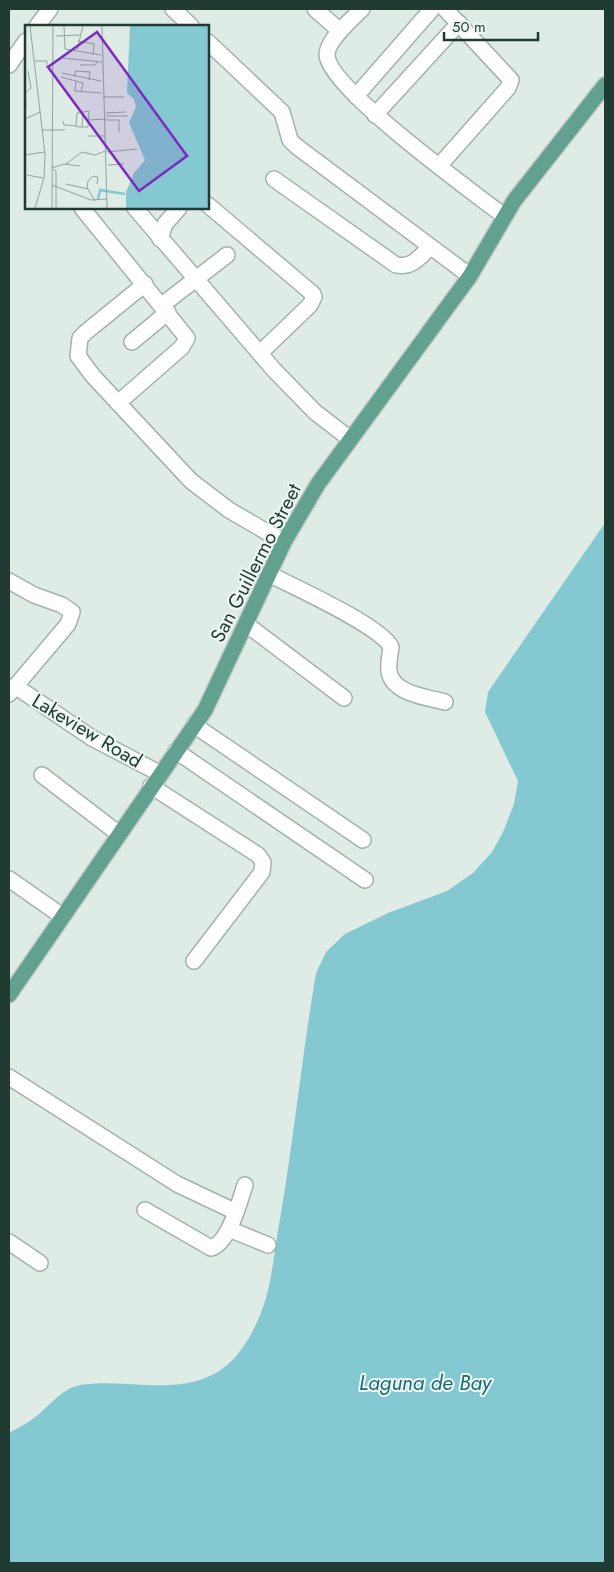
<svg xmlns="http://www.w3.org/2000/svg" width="614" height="1572" viewBox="0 0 614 1572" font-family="Jost,sans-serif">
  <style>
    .water { fill: #84c8d2 }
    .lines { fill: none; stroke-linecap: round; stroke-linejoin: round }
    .minor-casing { stroke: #a2b3ac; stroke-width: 18 }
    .major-casing { stroke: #c0c8c6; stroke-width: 18 }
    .minor { stroke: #fff; stroke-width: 15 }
    .major { stroke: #62a18f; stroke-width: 15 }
    .labels { text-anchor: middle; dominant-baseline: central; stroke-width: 4; stroke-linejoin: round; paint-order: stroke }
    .street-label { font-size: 20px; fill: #1f3b32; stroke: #eff7f3 }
    .water-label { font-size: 21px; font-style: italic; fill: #196b77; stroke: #eff7f3 }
    .inset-river { fill: none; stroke: #84c8d2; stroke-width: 2.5 }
    .inset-road { fill: none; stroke: #92a59d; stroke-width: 1 }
    .view { fill: #7b2cbf; fill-opacity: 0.15; stroke: #7b2cbf; stroke-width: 2.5 }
    .inset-edge { fill: none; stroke: #1f3b32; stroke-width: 2.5 }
  </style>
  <rect width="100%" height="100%" fill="#dfebe5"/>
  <path class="water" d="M605 523V1563H9V1433C19 1428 29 1422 38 1415 51 1404 62 1389 80 1385 124 1378 172 1396 214 1374 241 1360 258 1325 266 1298 273 1273 275 1245 280 1219 294 1138 302 1055 316 973L326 952 345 934 388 913 447 891 473 873 492 852 503 832 514 804 518 781 485 712 488 692Z"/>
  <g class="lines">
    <defs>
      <g id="minor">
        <polyline points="173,9 191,26"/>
        <polyline points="315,9 340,31"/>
        <path d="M362 9C352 19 328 39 327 54 326 86 474 193 504 216"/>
        <polyline points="37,26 50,9"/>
        <polyline points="208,42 282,112 290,140 296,146 470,276"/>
        <polyline points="9,65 26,41"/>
        <polyline points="356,96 432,9"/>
        <polyline points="375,115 459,23"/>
        <polyline points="439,166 508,88 511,80 445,9"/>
        <path d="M274 179 396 265C412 268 419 258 430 247"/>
        <polyline points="208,205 313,294 314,297 310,305 260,353"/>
        <polyline points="82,208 187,338 182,347 118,403"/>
        <polyline points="135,208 274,370 315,412 350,439"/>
        <polyline points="160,239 165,224 179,208"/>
        <polyline points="145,284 86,332 80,338 78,356 93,376 191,481 229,510 284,542"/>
        <polyline points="162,305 227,255"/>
        <polyline points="132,342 168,312"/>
        <path d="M269 574C294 587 381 626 391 647 390 655 388 664 389 671 392 694 427 697 445 702"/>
        <polyline points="9,581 34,595 62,605 72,612 68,624 9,694"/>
        <polyline points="246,624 344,698"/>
        <polyline points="15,686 92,738 159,773"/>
        <polyline points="194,725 363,840"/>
        <polyline points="176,751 365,880"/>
        <polyline points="42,775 119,834"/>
        <polyline points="151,786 258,855 263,862 262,872 194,961"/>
        <polyline points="9,879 62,916"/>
        <polyline points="9,1077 177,1184 236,1212"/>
        <path d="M145 1210 211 1248C229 1243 239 1203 245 1185"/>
        <polyline points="229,1229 268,1245"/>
        <polyline points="9,1242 40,1263"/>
      </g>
      <polyline id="major" points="9,995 205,710 284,542 318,484 470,276 514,201 605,85"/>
    </defs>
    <use href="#minor" class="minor-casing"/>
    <use href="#major" class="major-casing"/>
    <use href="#minor" class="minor"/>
    <use href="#major" class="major"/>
  </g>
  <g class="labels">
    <g class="street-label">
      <text transform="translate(256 563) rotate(-63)">San Guillermo Street</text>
      <text transform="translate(87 731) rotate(31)">Lakeview Road</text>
    </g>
    <g class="water-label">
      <text x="425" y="1383">Laguna de Bay</text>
    </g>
  </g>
  <g transform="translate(25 25)">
    <rect width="184" height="184" fill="#dfebe5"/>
    <path d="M105 1H184V183H101V167L109 148 120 135 104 98 111 82 109 74 102 68Z" fill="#84c8d2"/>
    <path class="inset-river" d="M73 174 75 165 100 169"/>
    <path class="inset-road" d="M5 1 20 129 19 153 10 183M39 1 40 24 76 30M77 1 82 183M31 11 55 10M53 16 69 19 68 30M52 25 58 1M37 33 77 37M10 36H22V43M55 40H70L72 37M37 48 76 56M36 52 58 58 56 67M50 52V46L65 47 64 55M51 56 50 66 77 68M78 72H99M1 81 0 68 6 63 3 46M81 88 101 87M81 91H103M0 94 15 87M64 95 81 94M81 95H94V107M38 96 39 100H42L51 101 54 102H63L64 86 52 88 51 101M57 102 58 87M18 105H40M63 111H80M81 127 112 124M0 130 19 127M41 139 57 127 70 130 80 126M83 140 99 139M27 143 39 139 55 141M28 144 31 146V183M2 150 18 153M41 159 63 164 70 176M27 160 66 175 82 174M62 164 63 156 68 151 73 152 72 159M27 183 28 1"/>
    <path class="view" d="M72 7 162 131 114 166 23 42Z"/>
    <rect width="184" height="184" class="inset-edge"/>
  </g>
  <rect width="614" height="1572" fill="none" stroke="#1f3b32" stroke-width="20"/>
  <path d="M444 32v8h94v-8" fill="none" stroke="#1f3b32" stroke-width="2.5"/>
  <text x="452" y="32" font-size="15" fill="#1f3b32" stroke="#eff7f3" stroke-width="4" paint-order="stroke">50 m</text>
</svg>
